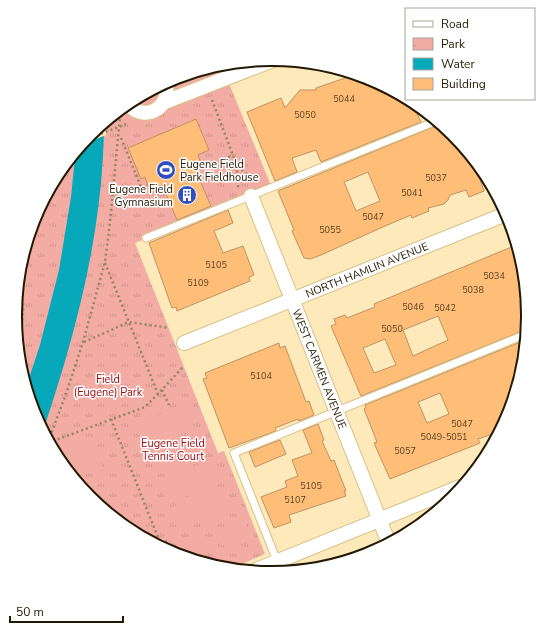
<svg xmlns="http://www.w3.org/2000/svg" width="543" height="632" viewBox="0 0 543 632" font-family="'Nunito Sans',sans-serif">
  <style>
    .park { fill: url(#park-tufts) }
    .garden { fill: #f3aca3 }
    .water { fill: #06a8b9 }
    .pier { fill: #fde9b9 }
    .building { fill: #febe78; stroke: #bd9263; fill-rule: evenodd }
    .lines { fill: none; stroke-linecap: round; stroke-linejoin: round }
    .lane-casing { stroke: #dac185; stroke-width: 9 }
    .street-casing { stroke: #dac185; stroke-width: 16 }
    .path { stroke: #958662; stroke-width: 2.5; stroke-dasharray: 2 3; stroke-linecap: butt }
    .lane { stroke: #fff; stroke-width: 7 }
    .street { stroke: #fff; stroke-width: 14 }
    .labels { text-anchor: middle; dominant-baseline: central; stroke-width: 3; stroke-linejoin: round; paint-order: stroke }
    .number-label { font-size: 9px; fill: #5a4220 }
    .poi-label { font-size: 11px; fill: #231902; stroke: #fff; text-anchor: start }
    .street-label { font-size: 11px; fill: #231902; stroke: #fff }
    .park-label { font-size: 11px; fill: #98050b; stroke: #fff }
    .rim { fill: none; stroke: #231902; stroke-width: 2 }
  </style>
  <defs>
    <pattern id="park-tufts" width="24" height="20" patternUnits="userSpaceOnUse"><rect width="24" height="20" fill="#f3aca3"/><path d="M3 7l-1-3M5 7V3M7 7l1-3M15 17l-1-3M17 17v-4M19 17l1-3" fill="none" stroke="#d0938b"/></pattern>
  </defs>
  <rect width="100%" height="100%" fill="#fde9b9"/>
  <polygon class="park" points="223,69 272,188 135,243 218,453 224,451 265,554 237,566 173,553 90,497 34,414 15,316 35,218 90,134 174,79"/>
  <g class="garden">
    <polygon points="185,404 194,428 144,448 135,424"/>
    <polygon points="197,431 206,455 156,475 147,452"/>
    <polygon points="90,436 102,467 76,476 58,449"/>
    <polygon points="208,461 217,484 167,504 158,481"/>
    <polygon points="219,488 228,511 178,531 169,508"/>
    <polygon points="245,521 250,534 222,546 217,533"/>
    <polygon points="208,536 214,548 193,557 183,555 180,547"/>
  </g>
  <path class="water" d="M104 125C103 230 77 329 44 428L34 414 28 381 40 345 59 270 71 197 75 157 90 134Z"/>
  <polygon class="pier" points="106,127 106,135 84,144 90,134"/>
  <g class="building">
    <polygon points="351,76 370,79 415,109 421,122 321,162 316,150 292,158 297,172 275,181 247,112 281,98 285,108 300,90 316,90 316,88"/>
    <polygon points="196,119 209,150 198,155 202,166 195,169 211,206 177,220 162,185 149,189 145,177 141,179 128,148"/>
    <path d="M438 125 453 135 479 174H478L484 191 469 197 466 190 450 195 448 200 444 204 428 208 429 211 412 218 411 215 385 226 321 255 310 259 304 258 292 231 294 230 278 191ZM368 172 380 201 356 211 344 182Z"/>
    <polygon points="228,210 233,223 214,231 223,253 243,246 254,275 249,277 250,281 189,306 177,311 176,307 172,308 149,243"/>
    <path d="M514 246 528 316 525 330 361 396 331 326 336 324 334 319 345 315 347 318 375 307 374 304ZM438 316 448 340 413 356 403 330ZM385 339 396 365 374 373 363 348Z"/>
    <path d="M523 341 508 414 496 433 478 439 480 443 390 479 374 443 377 442 364 409 366 408 365 405ZM440 393 449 414 427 423 418 402Z"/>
    <polygon points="279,343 280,348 285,346 306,402 309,401 314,415 299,421 298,419 275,428 276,431 229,448 203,379 207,378 205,373"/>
    <polygon points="318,424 324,440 322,441 331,461 334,460 346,491 344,491 346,496 289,515 291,522 274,528 261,497 287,487 285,481 298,476 292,460 312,453 303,430"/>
    <polygon points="280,440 286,454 255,467 249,452"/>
  </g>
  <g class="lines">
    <defs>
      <g id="lane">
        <polyline points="146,238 434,122"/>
        <polyline points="277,561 234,453 524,335"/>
      </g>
      <g id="street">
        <polyline points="165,102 273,60"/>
        <path d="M131 107C147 122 173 105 165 84"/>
        <path id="s1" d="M251 196 388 541"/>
        <path id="s2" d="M184 343 506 214"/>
        <polyline points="256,570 460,487"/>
      </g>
    </defs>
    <use href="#lane" class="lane-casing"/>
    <use href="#street" class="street-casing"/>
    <g class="path">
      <polyline points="212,100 237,166 237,183 239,189"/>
      <polyline points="121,138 141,187"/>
      <polyline points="87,139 129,123"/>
      <polyline points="238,166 249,176 251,182"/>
      <polyline points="196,171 233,155"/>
      <polyline points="105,263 158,394"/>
      <path d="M19 335C24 319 24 305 21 288"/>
      <polyline points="84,342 129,322 169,328"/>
      <polyline points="162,390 169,405"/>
      <polyline points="111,419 161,545"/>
      <polyline points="50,437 67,391 83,342 105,262 110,222 120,117"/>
      <polyline points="53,441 145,407 158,394 184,366"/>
      <polyline points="161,543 167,541"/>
    </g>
    <use href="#lane" class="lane"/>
    <use href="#street" class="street"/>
  </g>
  <defs>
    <symbol id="stadium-disc" viewBox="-11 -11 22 22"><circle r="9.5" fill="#314ebe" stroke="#fff"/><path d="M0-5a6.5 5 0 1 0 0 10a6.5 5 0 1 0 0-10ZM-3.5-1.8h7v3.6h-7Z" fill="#fff"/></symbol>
    <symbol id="building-disc" viewBox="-11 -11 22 22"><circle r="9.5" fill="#314ebe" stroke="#fff"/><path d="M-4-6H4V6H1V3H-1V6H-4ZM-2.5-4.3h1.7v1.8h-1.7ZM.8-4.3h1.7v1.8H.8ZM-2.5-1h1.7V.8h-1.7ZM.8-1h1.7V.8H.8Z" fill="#fff"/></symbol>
  </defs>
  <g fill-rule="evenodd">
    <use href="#stadium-disc" x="155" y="159" width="22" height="22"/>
    <use href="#building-disc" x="176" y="184" width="22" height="22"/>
  </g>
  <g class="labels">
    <g class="number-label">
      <text x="344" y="99">5044</text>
      <text x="305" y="115">5050</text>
      <text x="436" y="178">5037</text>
      <text x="412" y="193">5041</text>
      <text x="373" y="217">5047</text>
      <text x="330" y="230">5055</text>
      <text x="216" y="265">5105</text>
      <text x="494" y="276">5034</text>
      <text x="198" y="283">5109</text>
      <text x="473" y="290">5038</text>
      <text x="413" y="307">5046</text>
      <text x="445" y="308">5042</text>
      <text x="392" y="329">5050</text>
      <text x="261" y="376">5104</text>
      <text x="462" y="424">5047</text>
      <text x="444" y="437">5049-5051</text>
      <text x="405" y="451">5057</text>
      <text x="311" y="486">5105</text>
      <text x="295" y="500">5107</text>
    </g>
    <g class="poi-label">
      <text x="180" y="164">Eugene Field<tspan x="180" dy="13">Park Fieldhouse</tspan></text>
      <text x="173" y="189" text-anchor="end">Eugene Field<tspan x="173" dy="13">Gymnasium</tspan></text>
    </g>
    <g class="street-label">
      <text stroke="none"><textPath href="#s2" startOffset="197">NORTH HAMLIN AVENUE</textPath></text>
      <text stroke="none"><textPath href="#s1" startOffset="186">WEST CARMEN AVENUE</textPath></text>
    </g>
    <g class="park-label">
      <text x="108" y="379">Field<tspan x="108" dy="13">(Eugene) Park</tspan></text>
      <text x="173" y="443">Eugene Field<tspan x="173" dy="13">Tennis Court</tspan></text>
    </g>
  </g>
  <path d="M0 0H543V632H0ZM271 66H272A249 249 0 0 1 521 315V317A249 249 0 0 1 272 566H271A249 249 0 0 1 22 317V315A249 249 0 0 1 271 66Z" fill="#fff" fill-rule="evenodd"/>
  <path class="rim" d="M271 66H272A249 249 0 0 1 521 315V317A249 249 0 0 1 272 566H271A249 249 0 0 1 22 317V315A249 249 0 0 1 271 66Z"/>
  <rect x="405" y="8" width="130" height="92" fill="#ffffff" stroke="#a7a39a"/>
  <rect x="413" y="21" width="20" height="6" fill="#ffffff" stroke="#a7a39a"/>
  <text x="441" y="28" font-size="12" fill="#231902">Road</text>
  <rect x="413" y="38" width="20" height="12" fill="url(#park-tufts)" stroke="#a7a39a"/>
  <text x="441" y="48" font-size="12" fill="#231902">Park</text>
  <rect x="413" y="58" width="20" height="12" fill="#06a8b9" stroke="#a7a39a"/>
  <text x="441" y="68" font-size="12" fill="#231902">Water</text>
  <rect x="413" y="78" width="20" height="12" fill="#febe78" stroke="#a7a39a"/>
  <text x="441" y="88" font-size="12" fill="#231902">Building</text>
  <path d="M10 616v6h113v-6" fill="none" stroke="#231902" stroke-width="2"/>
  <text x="16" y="616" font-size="12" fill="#231902" stroke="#ffffff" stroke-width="3" paint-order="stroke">50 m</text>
</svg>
